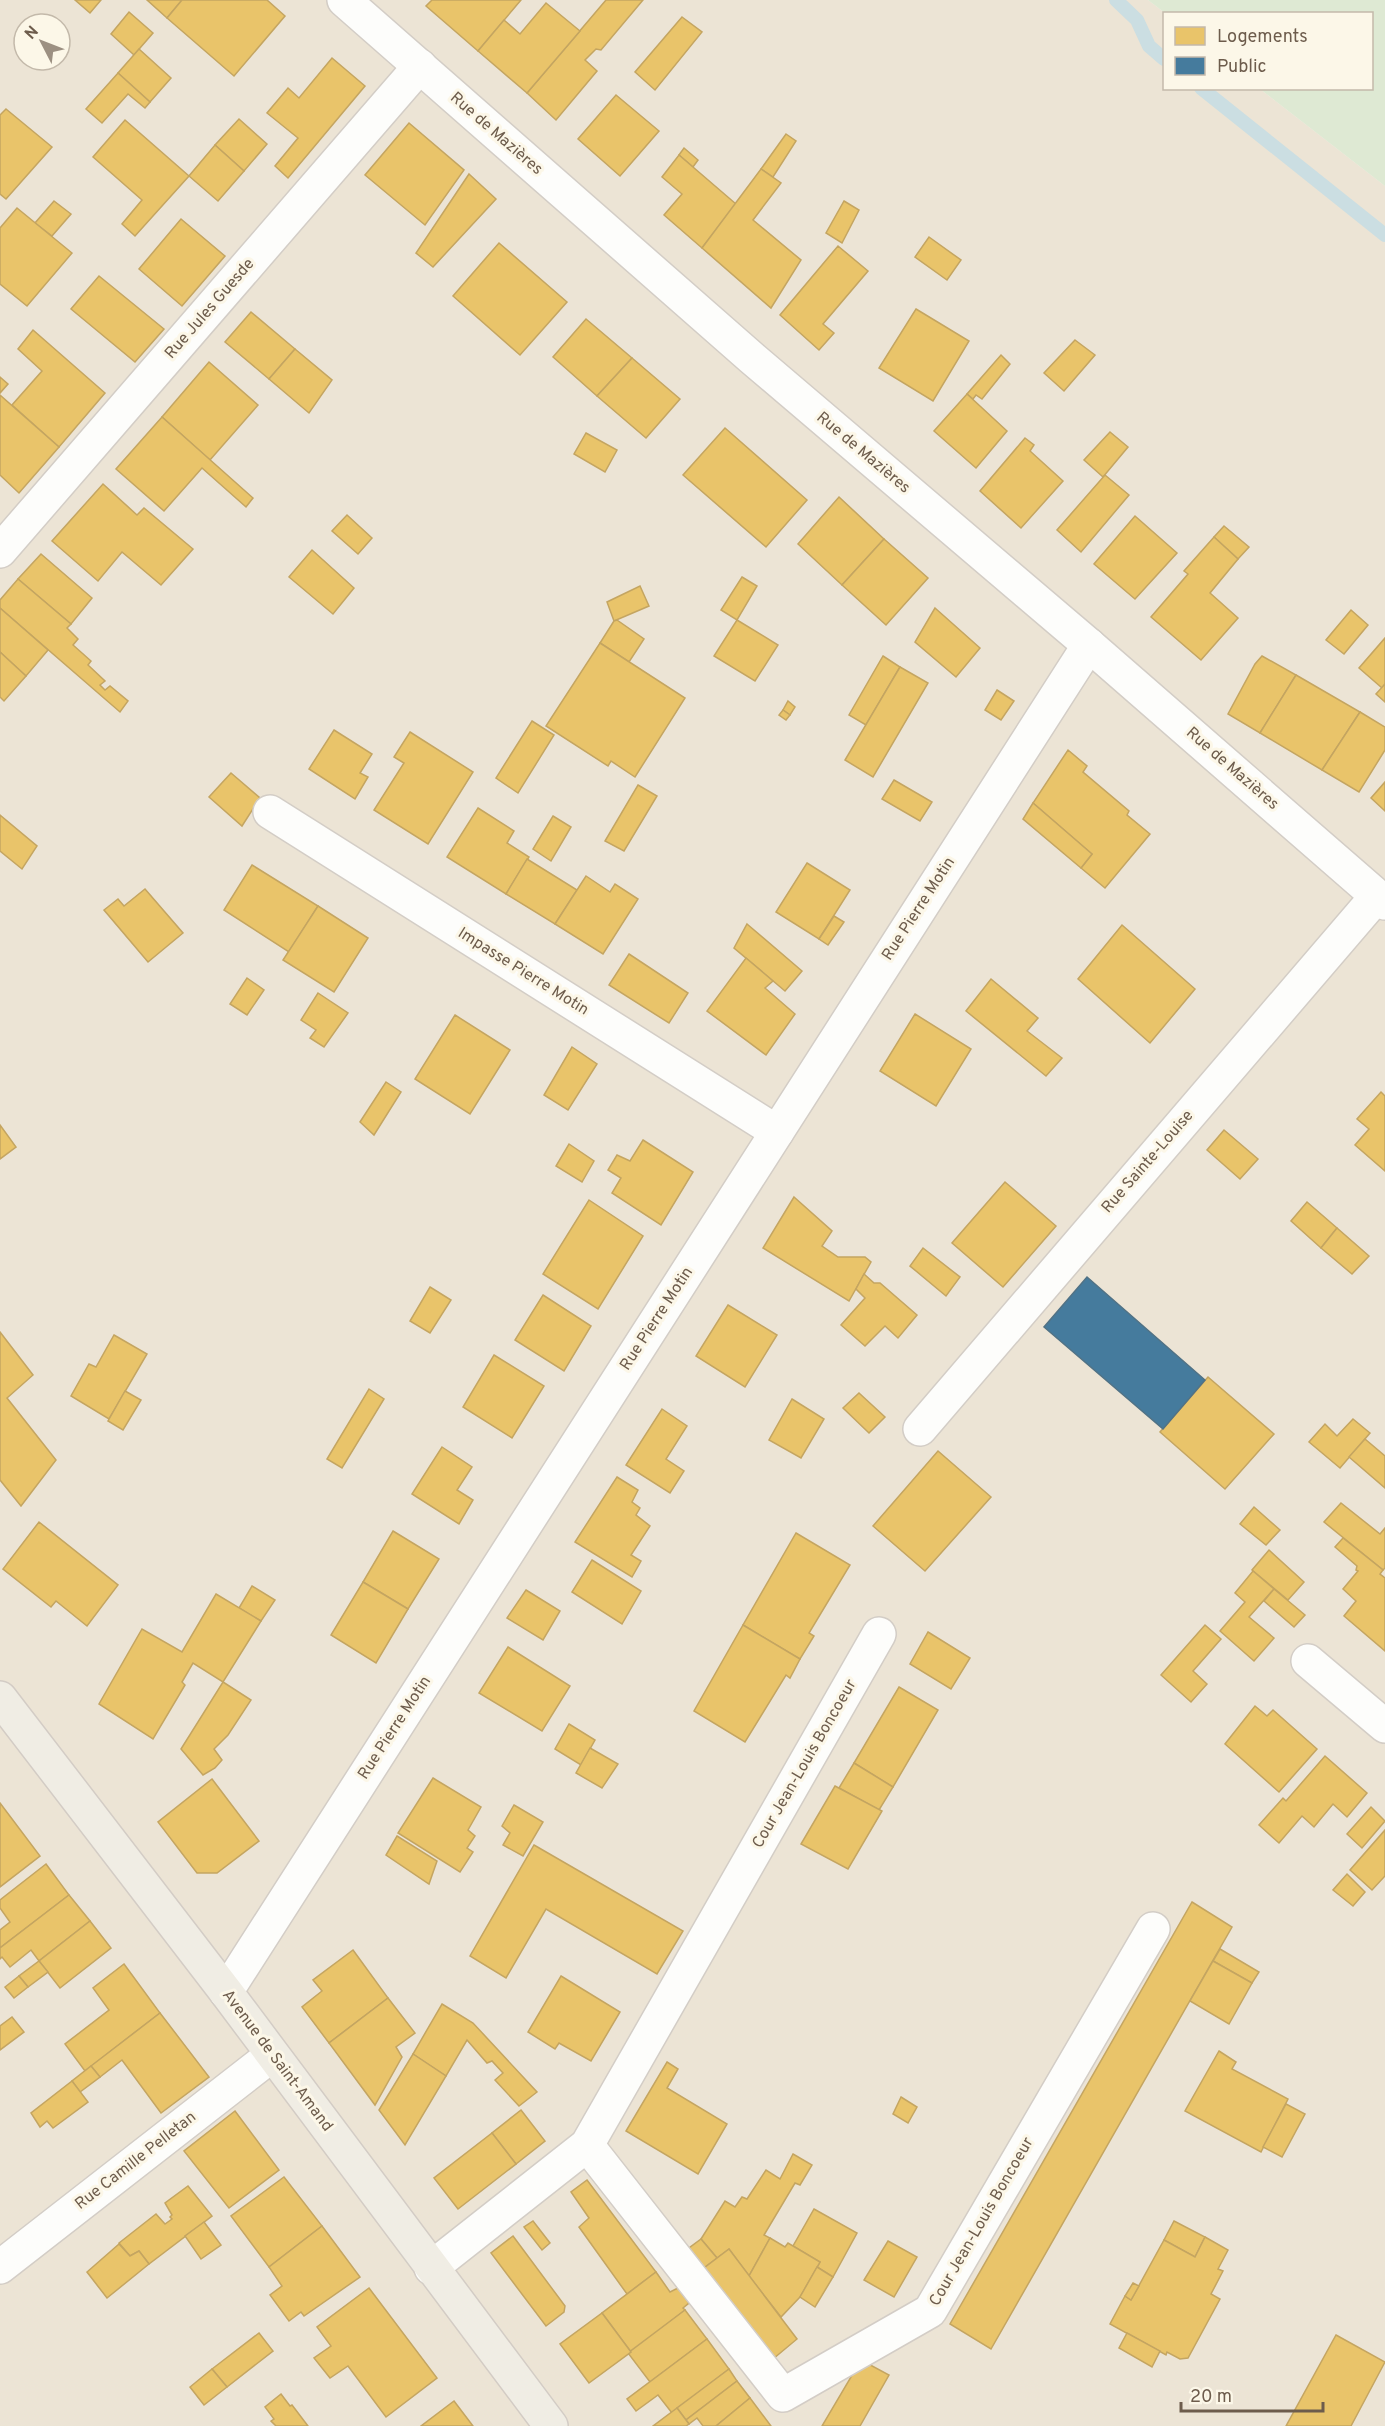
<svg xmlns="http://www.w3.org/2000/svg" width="1385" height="2426" viewBox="0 0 1385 2426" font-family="Overpass,sans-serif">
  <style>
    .residential { fill: #ece4d5; fill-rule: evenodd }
    .green { fill: #dee9d3 }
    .homes { fill: #e9c46a; stroke: #c4a561; stroke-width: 1.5 }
    .public { fill: #457b9d; stroke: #517285; stroke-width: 1.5 }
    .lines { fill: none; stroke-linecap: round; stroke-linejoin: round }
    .stream { stroke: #cbdee2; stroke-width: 14 }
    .street-casing { stroke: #d3cdc6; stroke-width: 36 }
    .primary-casing { stroke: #d3ccc5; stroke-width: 36 }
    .street { stroke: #fdfdfb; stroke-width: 33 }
    .primary { stroke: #f0ede4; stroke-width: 33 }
    .labels { text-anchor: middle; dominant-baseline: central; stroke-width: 6; stroke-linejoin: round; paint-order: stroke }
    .street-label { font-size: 16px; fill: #6d5c4c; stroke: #fcf7e8 }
  </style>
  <rect width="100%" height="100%" fill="#f4f0e7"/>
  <path class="residential" d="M0 0H1148L1165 13 1164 88 1260 89 1385 186V2426H0ZM24 24H60V60H24Z"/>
  <polygon class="green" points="1148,0 1385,0 1385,186 1260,89 1372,88 1372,14 1165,13"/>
  <g class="homes">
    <polygon points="75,0 101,0 90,13"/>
    <polygon points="147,0 182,0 167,18"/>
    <polygon points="182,0 267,0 285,16 234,76 167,18"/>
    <polygon points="432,0 521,0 478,51 426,6"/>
    <polygon points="606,0 643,0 601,50 596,49 585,60 597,71 556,120 527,93"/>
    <polygon points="546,3 580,31 527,93 478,51 504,20 520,34"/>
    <polygon points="129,12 153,33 134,55 111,34"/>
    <polygon points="682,17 702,32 655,90 635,72"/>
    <polygon points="139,49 171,78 150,102 118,73"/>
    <polygon points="332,58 365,86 288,178 275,166 298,138 267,113 288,88 299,98"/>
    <polygon points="118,73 150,102 145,108 128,94 102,123 86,109"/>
    <polygon points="616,95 659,131 620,176 578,139"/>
    <polygon points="6,109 52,147 6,199 0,194 0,115"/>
    <polygon points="239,119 267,144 244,171 215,145"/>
    <polygon points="125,120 189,176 135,236 122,224 142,200 93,157"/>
    <polygon points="409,123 464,170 425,225 365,175"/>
    <polygon points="786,134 796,141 773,177 761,169"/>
    <polygon points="215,145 244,171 218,201 189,176"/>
    <polygon points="684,148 698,160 693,167 679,155"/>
    <polygon points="679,155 736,204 702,248 664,215 682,194 662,177"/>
    <polygon points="761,169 781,183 753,220 801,260 771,308 702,248"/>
    <polygon points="469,174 496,199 433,267 416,253"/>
    <polygon points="54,201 71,214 52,236 35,223"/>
    <polygon points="844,201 859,210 842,243 826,233"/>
    <polygon points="17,208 72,253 27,306 0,284 0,228"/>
    <polygon points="181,219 225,256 182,306 139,269"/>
    <polygon points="929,237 961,260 947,280 915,257"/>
    <polygon points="499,243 567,302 520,355 453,296"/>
    <polygon points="838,246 868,271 823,324 834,333 819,350 780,315"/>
    <polygon points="99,276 164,329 135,362 71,309"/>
    <polygon points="916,309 969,341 933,401 879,368"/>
    <polygon points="251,312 295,349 269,379 225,342"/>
    <polygon points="586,319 632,358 597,396 553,357"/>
    <polygon points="33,330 105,393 59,447 12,405 42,371 18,349"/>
    <polygon points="1075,340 1095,355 1064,391 1044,373"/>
    <polygon points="295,349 332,380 309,413 269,379"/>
    <polygon points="1001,355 1010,364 982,399 976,395 973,399 967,394"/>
    <polygon points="632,358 680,399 646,438 597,396"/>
    <polygon points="209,362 258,405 210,460 162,417"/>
    <polygon points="0,377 8,384 0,393"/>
    <polygon points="967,394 1007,431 976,468 934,431"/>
    <polygon points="0,395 59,447 19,493 0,475"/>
    <polygon points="162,417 253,498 246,507 202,468 164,511 116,469"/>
    <polygon points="725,428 807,500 766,547 683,475"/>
    <polygon points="1110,432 1128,447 1103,477 1084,460"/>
    <polygon points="586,433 617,450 605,472 574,454"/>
    <polygon points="1025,438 1034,445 1030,451 1063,481 1021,528 980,491"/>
    <polygon points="1105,475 1129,495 1081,552 1057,530"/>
    <polygon points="103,484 137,515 144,508 193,549 161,585 122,552 98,581 52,541"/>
    <polygon points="839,497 884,539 842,585 798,544"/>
    <polygon points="347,515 372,538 358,554 332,531"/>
    <polygon points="1135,516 1177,553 1135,599 1094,564"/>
    <polygon points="1224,526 1249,547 1238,559 1214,537"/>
    <polygon points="1214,537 1238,559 1210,593 1238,618 1201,660 1151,617 1188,574 1184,571"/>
    <polygon points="884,539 928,578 886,625 842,585"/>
    <polygon points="312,550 354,588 333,614 289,577"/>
    <polygon points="41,554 92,598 71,624 18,579"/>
    <polygon points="742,577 757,586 737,620 721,610"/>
    <polygon points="18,579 71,624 67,628 78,639 73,645 91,661 88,665 105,681 100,685 105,690 110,686 128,701 120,712 0,608 0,600"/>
    <polygon points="640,586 649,606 614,621 607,602"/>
    <polygon points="0,608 48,650 26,676 0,652"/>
    <polygon points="935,608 980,648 956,677 915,642"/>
    <polygon points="1351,610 1368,625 1344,654 1326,640"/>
    <polygon points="617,620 644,639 629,662 600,643 614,621"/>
    <polygon points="737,620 778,645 755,681 714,656"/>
    <polygon points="1385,638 1385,684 1382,688 1359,668"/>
    <polygon points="600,643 685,698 635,777 611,761 608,766 546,726"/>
    <polygon points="0,652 26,676 4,701 0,697"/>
    <polygon points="883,656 900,667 866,725 849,715"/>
    <polygon points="1262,656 1296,675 1260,733 1228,714 1255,664"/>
    <polygon points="900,667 928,683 873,777 845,760"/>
    <polygon points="1296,675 1360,712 1322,770 1260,733"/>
    <polygon points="1385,684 1385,702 1376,694"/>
    <polygon points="997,690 1014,701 1001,720 985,710"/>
    <polygon points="788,701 795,707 790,715 783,710"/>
    <polygon points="783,710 790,715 786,720 779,715"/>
    <polygon points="1360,712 1385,727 1385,750 1359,792 1322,770"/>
    <polygon points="532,721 554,735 518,793 496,778"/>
    <polygon points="334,730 372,754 360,773 368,777 355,799 309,769"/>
    <polygon points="410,732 473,772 428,844 374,810 404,763 394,757"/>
    <polygon points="1068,750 1087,766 1083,772 1129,811 1127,815 1150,834 1105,888 1081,868 1092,854 1033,803"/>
    <polygon points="231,773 260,798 242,826 209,797"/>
    <polygon points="894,780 932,802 920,821 882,799"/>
    <polygon points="1385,782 1385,811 1371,798"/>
    <polygon points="638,785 657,796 624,851 605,841"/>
    <polygon points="1033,803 1092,854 1081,868 1023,819"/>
    <polygon points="478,808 514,831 507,843 529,857 506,894 447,857"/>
    <polygon points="0,815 37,846 22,869 0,851"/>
    <polygon points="553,816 571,827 551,861 533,849"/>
    <polygon points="527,859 577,890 555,924 506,894"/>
    <polygon points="807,863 850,890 819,939 776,912"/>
    <polygon points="252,865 318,906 289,952 224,910"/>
    <polygon points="586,876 610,892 615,884 638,899 603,954 555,924"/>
    <polygon points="145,889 183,933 148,962 104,910 118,899 124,906"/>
    <polygon points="318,906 368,938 334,992 283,960"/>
    <polygon points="834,916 844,922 828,945 819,939"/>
    <polygon points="747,924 802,971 785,991 734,948"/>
    <polygon points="1122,925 1195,989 1150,1043 1078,979"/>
    <polygon points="629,954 688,993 669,1023 609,985"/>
    <polygon points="746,958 773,981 765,988 795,1014 766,1055 707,1011"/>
    <polygon points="247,978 264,990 247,1015 230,1004"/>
    <polygon points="991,979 1038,1018 1027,1031 1062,1058 1046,1076 966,1011"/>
    <polygon points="318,993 348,1013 324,1047 310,1038 316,1030 301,1020"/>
    <polygon points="915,1014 971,1049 936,1106 880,1071"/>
    <polygon points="455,1015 510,1050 470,1114 415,1079"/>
    <polygon points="572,1047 597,1064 568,1110 544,1095"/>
    <polygon points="386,1082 401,1092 374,1135 360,1122"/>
    <polygon points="1381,1092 1385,1096 1385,1171 1355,1145 1369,1129 1357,1119"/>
    <polygon points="0,1125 16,1147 0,1159"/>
    <polygon points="1224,1130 1258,1159 1240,1179 1207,1150"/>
    <polygon points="643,1140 693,1172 661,1225 612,1193 621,1178 608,1170 617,1155 630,1161"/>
    <polygon points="569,1144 594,1161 582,1182 556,1166"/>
    <polygon points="1005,1182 1056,1226 1003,1287 952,1243"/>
    <polygon points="794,1197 832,1231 822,1246 838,1257 865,1257 871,1262 849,1301 763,1248"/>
    <polygon points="589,1200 643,1236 598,1309 543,1274"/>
    <polygon points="1307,1202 1337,1228 1321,1248 1291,1221"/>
    <polygon points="1337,1228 1369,1256 1352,1274 1321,1248"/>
    <polygon points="923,1248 960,1277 946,1296 910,1266"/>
    <polygon points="864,1274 874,1283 880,1283 917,1315 898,1338 885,1326 865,1346 841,1325 865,1298 856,1289"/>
    <polygon points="430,1287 451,1300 430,1333 410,1321"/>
    <polygon points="543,1295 591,1326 564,1371 515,1340"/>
    <polygon points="728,1305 777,1335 745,1387 696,1356"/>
    <polygon points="0,1332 33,1375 7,1398 56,1460 21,1506 0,1480"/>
    <polygon points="114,1335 147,1354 109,1419 71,1396 89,1364 96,1367"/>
    <polygon points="494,1355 544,1386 512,1438 463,1407"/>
    <polygon points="1208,1377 1274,1434 1225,1489 1160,1432"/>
    <polygon points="369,1389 384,1399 342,1468 327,1459"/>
    <polygon points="125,1391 141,1400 123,1430 108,1421"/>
    <polygon points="859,1393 885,1417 869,1433 843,1408"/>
    <polygon points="792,1399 824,1419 801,1458 769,1440"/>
    <polygon points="662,1409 687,1426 666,1459 684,1471 670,1493 626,1465"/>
    <polygon points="1353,1419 1370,1433 1340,1468 1309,1442 1325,1424 1337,1436"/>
    <polygon points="1365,1439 1385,1456 1385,1488 1349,1457"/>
    <polygon points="442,1447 472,1467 457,1490 473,1500 459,1524 412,1494"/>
    <polygon points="938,1451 991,1497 925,1571 873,1526"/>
    <polygon points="617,1477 638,1490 632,1502 640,1508 636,1515 650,1526 631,1555 641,1561 632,1577 575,1542"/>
    <polygon points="1341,1503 1380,1534 1385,1528 1385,1568 1383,1570 1324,1522"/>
    <polygon points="1254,1507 1280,1530 1266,1545 1240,1524"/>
    <polygon points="39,1522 118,1585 87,1626 56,1601 51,1607 3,1569"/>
    <polygon points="393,1531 439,1559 408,1609 363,1582"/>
    <polygon points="796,1533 850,1565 809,1633 814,1636 800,1659 743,1625"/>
    <polygon points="1343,1538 1383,1570 1380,1574 1385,1578 1385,1651 1344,1616 1356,1601 1343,1589 1358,1571 1356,1570 1357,1566 1335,1547"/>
    <polygon points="1269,1550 1304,1582 1288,1600 1252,1570"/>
    <polygon points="592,1560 641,1591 622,1624 572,1592"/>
    <polygon points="1253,1571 1274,1589 1249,1617 1274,1638 1254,1661 1220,1631 1245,1602 1235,1593"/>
    <polygon points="363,1582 408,1609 376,1663 331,1635"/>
    <polygon points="252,1586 275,1600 261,1621 239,1608"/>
    <polygon points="1274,1589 1305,1615 1294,1627 1264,1601"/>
    <polygon points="526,1590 560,1611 543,1640 507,1618"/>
    <polygon points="216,1594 261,1621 223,1682 193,1663 182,1682 185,1685 153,1739 99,1704 142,1629 182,1652"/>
    <polygon points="743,1625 800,1659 790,1678 786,1675 745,1742 694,1711"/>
    <polygon points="1205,1625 1221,1639 1193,1671 1207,1684 1191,1702 1161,1675"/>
    <polygon points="928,1632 970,1658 951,1689 910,1664"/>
    <polygon points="508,1647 570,1686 542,1731 479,1693"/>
    <polygon points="223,1682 251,1700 228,1735 214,1749 222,1760 215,1768 203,1775 181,1749"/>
    <polygon points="899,1687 938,1710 893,1787 854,1763"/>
    <polygon points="1255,1706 1267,1716 1273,1710 1317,1749 1279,1792 1225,1744"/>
    <polygon points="569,1724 595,1740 581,1765 555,1749"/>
    <polygon points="590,1748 618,1764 602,1788 576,1773"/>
    <polygon points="1325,1756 1367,1793 1347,1817 1333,1804 1314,1827 1302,1816 1279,1843 1259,1825 1283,1798 1286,1801"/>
    <polygon points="854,1763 893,1787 879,1810 839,1788"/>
    <polygon points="433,1778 481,1807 468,1830 475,1836 467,1848 473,1852 460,1872 398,1833"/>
    <polygon points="212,1779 259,1841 217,1873 197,1873 158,1822"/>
    <polygon points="835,1786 882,1811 848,1869 801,1844"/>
    <polygon points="0,1803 40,1856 0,1887"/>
    <polygon points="514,1805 543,1822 523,1856 503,1845 510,1833 502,1826"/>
    <polygon points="1371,1807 1385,1821 1362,1848 1347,1834"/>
    <polygon points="1385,1830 1385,1876 1372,1890 1350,1870"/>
    <polygon points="397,1836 437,1861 429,1884 386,1855"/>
    <polygon points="534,1845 683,1931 657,1974 546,1909 506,1978 470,1956"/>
    <polygon points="46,1864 69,1895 0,1948 0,1930 10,1922 0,1908 0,1900"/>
    <polygon points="1347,1874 1365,1892 1353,1906 1333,1890"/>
    <polygon points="69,1895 90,1921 39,1961 31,1950 10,1967 2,1957 0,1959 0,1948"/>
    <polygon points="1192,1902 1232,1927 991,2349 950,2324"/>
    <polygon points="90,1921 111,1948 60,1988 39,1961"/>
    <polygon points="1220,1949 1259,1972 1252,1983 1213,1961"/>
    <polygon points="353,1950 388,1998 329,2043 302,2007 322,1991 313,1980"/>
    <polygon points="39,1961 48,1972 28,1987 19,1976"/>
    <polygon points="1213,1961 1252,1983 1229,2024 1190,2001"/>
    <polygon points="124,1964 160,2013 85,2071 65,2044 109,2010 93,1988"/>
    <polygon points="19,1976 28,1987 14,1998 5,1987"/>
    <polygon points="561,1976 620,2012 591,2061 559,2043 555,2049 528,2032"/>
    <polygon points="388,1998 415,2033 396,2047 402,2057 375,2105 329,2043"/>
    <polygon points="442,2004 473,2023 537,2092 519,2106 495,2080 503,2073 492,2061 487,2063 467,2040 446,2076 413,2054"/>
    <polygon points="160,2013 209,2077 161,2113 122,2060 100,2077 91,2066"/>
    <polygon points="12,2017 24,2032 0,2050 0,2026"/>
    <polygon points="1219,2051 1236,2062 1232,2069 1288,2099 1261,2152 1185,2111"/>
    <polygon points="413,2054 446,2076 405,2145 379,2110"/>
    <polygon points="667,2062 678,2069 667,2088 727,2124 698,2174 626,2131"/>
    <polygon points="91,2066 100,2077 80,2092 72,2081"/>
    <polygon points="72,2081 88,2102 53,2128 47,2121 40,2127 31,2113"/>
    <polygon points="901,2097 917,2107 908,2123 893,2114"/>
    <polygon points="1286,2104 1305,2114 1282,2157 1263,2147"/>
    <polygon points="521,2110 545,2141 516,2164 492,2133"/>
    <polygon points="235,2111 279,2170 229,2208 184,2151"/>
    <polygon points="492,2133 516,2164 458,2209 434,2178"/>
    <polygon points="793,2154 812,2165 800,2185 795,2183 764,2235 770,2238 749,2276 729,2249 717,2258 701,2239 725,2201 735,2207 742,2197 747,2199 766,2170 780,2179"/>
    <polygon points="284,2177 322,2226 269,2267 231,2216"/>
    <polygon points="587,2180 656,2272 627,2294 579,2227 589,2218 571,2192"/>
    <polygon points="188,2186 212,2216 149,2264 139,2251 130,2256 119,2243 156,2214 165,2224 172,2219 170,2217 172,2215 165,2203"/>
    <polygon points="814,2209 857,2233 833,2277 817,2267 820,2262 793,2246"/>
    <polygon points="533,2221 550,2243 542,2250 524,2227"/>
    <polygon points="1174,2221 1205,2237 1195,2257 1164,2240"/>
    <polygon points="204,2222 221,2245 201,2259 185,2236"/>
    <polygon points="322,2226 360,2277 304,2316 301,2312 289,2321 270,2295 282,2286 269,2267"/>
    <polygon points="513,2236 565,2306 564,2312 546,2326 491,2253"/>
    <polygon points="1205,2237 1228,2250 1218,2269 1223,2271 1211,2294 1220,2299 1188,2358 1180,2359 1167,2352 1166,2355 1110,2324 1125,2296 1131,2300 1164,2240 1195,2257"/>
    <polygon points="770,2238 785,2247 788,2243 820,2262 800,2297 781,2317 749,2276"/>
    <polygon points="701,2239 717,2258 704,2268 689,2248"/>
    <polygon points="888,2241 917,2257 894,2297 864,2280"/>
    <polygon points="119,2244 130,2256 139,2251 149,2264 107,2298 87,2272"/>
    <polygon points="729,2249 797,2339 773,2359 704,2268"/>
    <polygon points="817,2267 833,2277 815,2307 800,2297"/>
    <polygon points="656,2272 670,2292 678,2288 689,2303 683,2308 685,2310 631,2352 602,2313"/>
    <polygon points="1133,2283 1139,2286 1131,2300 1125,2296"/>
    <polygon points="369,2288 437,2378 386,2417 348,2366 330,2378 314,2358 331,2346 317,2327"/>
    <polygon points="685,2310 707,2339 650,2382 628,2353"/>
    <polygon points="602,2313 631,2352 589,2383 560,2344"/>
    <polygon points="259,2333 273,2351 227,2387 212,2369"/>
    <polygon points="1127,2333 1160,2351 1152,2367 1119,2348"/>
    <polygon points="1336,2335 1385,2362 1351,2426 1286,2426"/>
    <polygon points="707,2339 729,2369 672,2413 658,2395 636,2411 627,2399"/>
    <polygon points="861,2360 889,2375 860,2426 822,2426"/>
    <polygon points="212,2369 227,2387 204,2405 190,2387"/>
    <polygon points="729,2369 737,2381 686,2420 677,2408"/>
    <polygon points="737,2381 750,2398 716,2426 703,2426 697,2418 689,2424 686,2420"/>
    <polygon points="281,2394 290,2406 292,2405 308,2426 276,2426 271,2421 274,2419 265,2407"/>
    <polygon points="750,2398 771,2426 716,2426"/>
    <polygon points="454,2401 473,2426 421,2426"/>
    <polygon points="677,2408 689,2424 686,2426 653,2426"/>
  </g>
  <polygon class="public" points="1087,1277 1205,1380 1163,1429 1044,1327"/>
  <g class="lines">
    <g class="stream">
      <polyline points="1116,0 1137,20 1149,46 1164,59"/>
      <polyline points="1201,88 1385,235"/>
    </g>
    <defs>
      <g id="street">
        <polyline points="344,0 753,359 1089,645 1385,903"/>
        <polyline points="0,551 420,66"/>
        <polyline points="270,812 777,1132"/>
        <polyline points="920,1429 1377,896"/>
        <polyline points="1308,1661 1385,1726"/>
        <polyline points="226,1992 1089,645"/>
        <polyline points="587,2145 783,2395 930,2311 1153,1929"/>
        <polyline points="0,2267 272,2055"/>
        <polyline points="431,2268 587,2145 879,1634"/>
      </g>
      <polyline id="primary" points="0,1698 226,1992 551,2426"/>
    </defs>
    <use href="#street" class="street-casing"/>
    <use href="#primary" class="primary-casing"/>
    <use href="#street" class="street"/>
    <use href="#primary" class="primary"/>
  </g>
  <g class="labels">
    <g class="street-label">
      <text transform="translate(496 134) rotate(41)">Rue de Mazières</text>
      <text transform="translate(210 309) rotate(-49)">Rue Jules Guesde</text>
      <text transform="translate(863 453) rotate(40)">Rue de Mazières</text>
      <text transform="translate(1232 769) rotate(41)">Rue de Mazières</text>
      <text transform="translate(919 909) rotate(-57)">Rue Pierre Motin</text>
      <text transform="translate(523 972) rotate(32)">Impasse Pierre Motin</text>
      <text transform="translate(1148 1162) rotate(-49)">Rue Sainte-Louise</text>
      <text transform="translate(657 1319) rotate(-57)">Rue Pierre Motin</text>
      <text transform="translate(395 1728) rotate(-57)">Rue Pierre Motin</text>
      <text transform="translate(805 1764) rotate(-60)">Cour Jean-Louis Boncoeur</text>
      <text transform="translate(277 2061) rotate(53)">Avenue de Saint-Amand</text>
      <text transform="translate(136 2161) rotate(-38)">Rue Camille Pelletan</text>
      <text transform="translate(982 2222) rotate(-60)">Cour Jean-Louis Boncoeur</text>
    </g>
  </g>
  <rect x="1163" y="12" width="210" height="78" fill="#fcf7e8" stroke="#c3b9aa" stroke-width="1.5"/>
  <rect x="1175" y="27" width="30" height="18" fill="#e9c46a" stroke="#c3b9aa" stroke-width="1.5"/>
  <text x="1217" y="42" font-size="18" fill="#6d5c4c">Logements</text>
  <rect x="1175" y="57" width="30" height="18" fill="#457b9d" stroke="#c3b9aa" stroke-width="1.5"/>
  <text x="1217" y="72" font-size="18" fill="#6d5c4c">Public</text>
  <g transform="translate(42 42) rotate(312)"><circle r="28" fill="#fcf7e8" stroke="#c3b9aa" stroke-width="1.5"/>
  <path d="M0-4.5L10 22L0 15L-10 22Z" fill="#9c9082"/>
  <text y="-9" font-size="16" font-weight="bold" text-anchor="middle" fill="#6d5c4c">N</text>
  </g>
  <path d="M1181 2402v9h142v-9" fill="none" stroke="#6d5c4c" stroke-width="3"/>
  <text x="1190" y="2402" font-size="18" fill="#6d5c4c" stroke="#fcf7e8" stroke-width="4.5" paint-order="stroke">20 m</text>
</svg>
